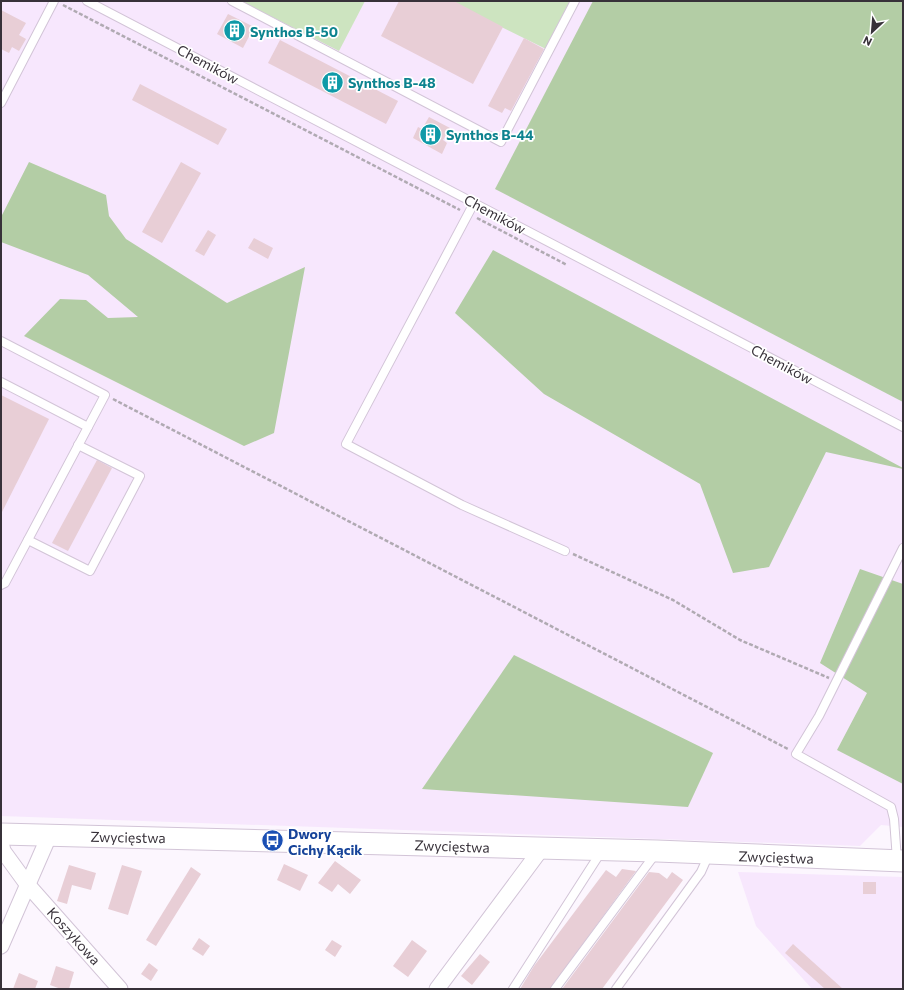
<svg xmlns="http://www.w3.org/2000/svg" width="904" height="990" viewBox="0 0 904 990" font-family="Commissioner,sans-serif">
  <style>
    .built { fill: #f7e7fd }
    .green { fill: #cde4c0 }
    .forest { fill: #b3cda5 }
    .building { fill: #e8ced6 }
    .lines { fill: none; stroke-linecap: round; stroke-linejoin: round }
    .lane-casing { stroke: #d2c4d7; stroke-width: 10 }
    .street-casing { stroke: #d2c4d7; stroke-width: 17 }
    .secondary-casing { stroke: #d2c4d7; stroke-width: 23 }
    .path { stroke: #b0aab2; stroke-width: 2.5; stroke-dasharray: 4 2; stroke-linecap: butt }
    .lane { stroke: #fff; stroke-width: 8 }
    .street { stroke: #fff; stroke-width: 15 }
    .secondary { stroke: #fff; stroke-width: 21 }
    .labels { text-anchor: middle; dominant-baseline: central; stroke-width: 3.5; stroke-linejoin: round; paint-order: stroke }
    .culture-label { font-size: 14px; font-weight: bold; fill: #0d838f; stroke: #fff; text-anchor: start }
    .street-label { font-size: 14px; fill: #373139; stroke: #fff }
    .transit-label { font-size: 14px; font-weight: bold; fill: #164399; stroke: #fff; text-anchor: start }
  </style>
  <rect width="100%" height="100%" fill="#fcf6fe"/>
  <g class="built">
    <polygon points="1,1 903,1 903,827 881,825 860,846 1,816"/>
    <polygon points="738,872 903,877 903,989 812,989 756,926"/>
  </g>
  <g class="green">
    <polygon points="241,1 365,1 339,51"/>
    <polygon points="449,1 573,1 548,50"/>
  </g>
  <g class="forest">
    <polygon points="593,1 903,1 903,402 495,189"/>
    <polygon points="29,162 106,195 109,216 126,239 227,303 305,267 274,433 244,446 24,336 60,299 86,300 108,318 138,317 88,275 1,242 1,217"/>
    <polygon points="493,250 903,468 903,469 826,452 769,567 733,573 700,484 544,394 455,313"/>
    <polygon points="860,569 903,584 903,784 837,750 867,693 820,663"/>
    <polygon points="514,655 713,753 688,807 422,789"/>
  </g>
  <g class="building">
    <polygon points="399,1 454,1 503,27 473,84 381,36"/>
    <polygon points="1,10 26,23 19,35 26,39 19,51 12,47 9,53 1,49"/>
    <polygon points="228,14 254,27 243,48 217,34"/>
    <polygon points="524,38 544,49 511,111 505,108 502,113 488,106"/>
    <polygon points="280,40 398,101 386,124 268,63"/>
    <polygon points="140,84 227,129 218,145 132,100"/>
    <polygon points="429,117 450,128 443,140 447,143 442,154 413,138 418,127 422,129"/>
    <polygon points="181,162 201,173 162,243 142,232"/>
    <polygon points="208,230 216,235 204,256 195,251"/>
    <polygon points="254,238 273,248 268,259 248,248"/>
    <polygon points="1,395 49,419 1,514"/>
    <polygon points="97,460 112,468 68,551 52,543"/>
    <polygon points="335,861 361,880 350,894 338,884 332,892 318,883"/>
    <polygon points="284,864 308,875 300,891 277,880"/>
    <polygon points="69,865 96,873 91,890 72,885 67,904 57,901"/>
    <polygon points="122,865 142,871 128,915 108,909"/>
    <polygon points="191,867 201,874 156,946 146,940"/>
    <polygon points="622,869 636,871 550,989 520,989 534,966 606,870 616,877"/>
    <polygon points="649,872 659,873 667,879 672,872 683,880 602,989 562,989"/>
    <rect x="863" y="882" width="13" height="12"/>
    <polygon points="199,938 210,946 203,956 192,949"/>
    <polygon points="332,940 342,946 335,957 325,950"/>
    <polygon points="412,940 427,951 408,977 393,966"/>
    <polygon points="793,944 843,989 825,989 785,953"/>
    <polygon points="480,954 490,962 472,985 461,976"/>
    <polygon points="149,963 158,970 151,981 141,974"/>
    <polygon points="56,966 74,972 69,989 61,989 50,985"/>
    <polygon points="19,973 38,981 35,989 13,989"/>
  </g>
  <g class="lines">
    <defs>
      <g id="lane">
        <polyline points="87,1 903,427"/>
        <polyline points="232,1 501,142 575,1"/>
        <polyline points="1,103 54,1"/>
        <polyline points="474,203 346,444 462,505 565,551"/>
        <polyline points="1,341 105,395 5,583 1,585"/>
        <polyline points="1,382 88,427"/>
        <polyline points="28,540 90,571 140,476 78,445"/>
        <polyline points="897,860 894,819 891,807 796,754 819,716 903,548"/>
        <polyline points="513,989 601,852"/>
        <polyline points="555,989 656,853"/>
        <polyline points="616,989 701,872 709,854"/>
      </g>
      <g id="street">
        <polyline points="1,842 3,851 27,884 120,989"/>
        <polyline points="1,946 49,836"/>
        <polyline points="437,989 542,848"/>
      </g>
      <polyline id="secondary" points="1,834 657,851 903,861"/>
    </defs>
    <use href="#lane" class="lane-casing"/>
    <use href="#street" class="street-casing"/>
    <use href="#secondary" class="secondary-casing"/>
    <g class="path">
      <polyline points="63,5 460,210"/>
      <polyline points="477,218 567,265"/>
      <polyline points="113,399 788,749"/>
      <polyline points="573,554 673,600 740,640 829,678"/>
    </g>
    <use href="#lane" class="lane"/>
    <use href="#street" class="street"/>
    <use href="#secondary" class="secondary"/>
  </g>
  <defs>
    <symbol id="building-disc" viewBox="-11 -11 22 22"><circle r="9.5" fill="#0f9aa8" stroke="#fff"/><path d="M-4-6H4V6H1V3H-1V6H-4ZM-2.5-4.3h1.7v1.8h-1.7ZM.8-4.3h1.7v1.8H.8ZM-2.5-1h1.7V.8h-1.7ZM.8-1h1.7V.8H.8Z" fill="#fff"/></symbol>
    <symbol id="bus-disc" viewBox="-11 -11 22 22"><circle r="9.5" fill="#1a4fb4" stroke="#fff"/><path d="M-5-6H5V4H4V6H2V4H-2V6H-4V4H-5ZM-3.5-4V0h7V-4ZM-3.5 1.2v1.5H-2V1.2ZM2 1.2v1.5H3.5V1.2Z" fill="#fff"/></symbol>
  </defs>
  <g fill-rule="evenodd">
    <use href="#building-disc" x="222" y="18" width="25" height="25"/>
    <use href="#building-disc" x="320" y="70" width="25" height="25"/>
    <use href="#building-disc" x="418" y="122" width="25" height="25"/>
    <use href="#bus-disc" x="260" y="828" width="25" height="25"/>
  </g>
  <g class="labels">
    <g class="culture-label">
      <text x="250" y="31">Synthos B-50</text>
      <text x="348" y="82">Synthos B-48</text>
      <text x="446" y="134">Synthos B-44</text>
    </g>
    <g class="street-label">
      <text transform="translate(208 64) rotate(28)">Chemików</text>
      <text transform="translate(495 214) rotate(28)">Chemików</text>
      <text transform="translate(782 364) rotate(28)">Chemików</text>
      <text transform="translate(128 837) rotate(1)">Zwycięstwa</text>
      <text transform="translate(452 846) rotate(2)">Zwycięstwa</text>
      <text transform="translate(776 857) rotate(2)">Zwycięstwa</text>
      <text transform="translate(74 936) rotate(48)">Koszykowa</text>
    </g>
    <g class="transit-label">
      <text x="288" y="833">Dwory<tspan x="288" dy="16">Cichy Kącik</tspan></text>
    </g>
  </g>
  <rect width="904" height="990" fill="none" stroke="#373139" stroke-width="4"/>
  <g transform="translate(872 32) rotate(206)" stroke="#ffffff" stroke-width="3" paint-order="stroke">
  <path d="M0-3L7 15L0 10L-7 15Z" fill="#373139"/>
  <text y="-6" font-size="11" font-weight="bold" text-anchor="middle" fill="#373139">N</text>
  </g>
</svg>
